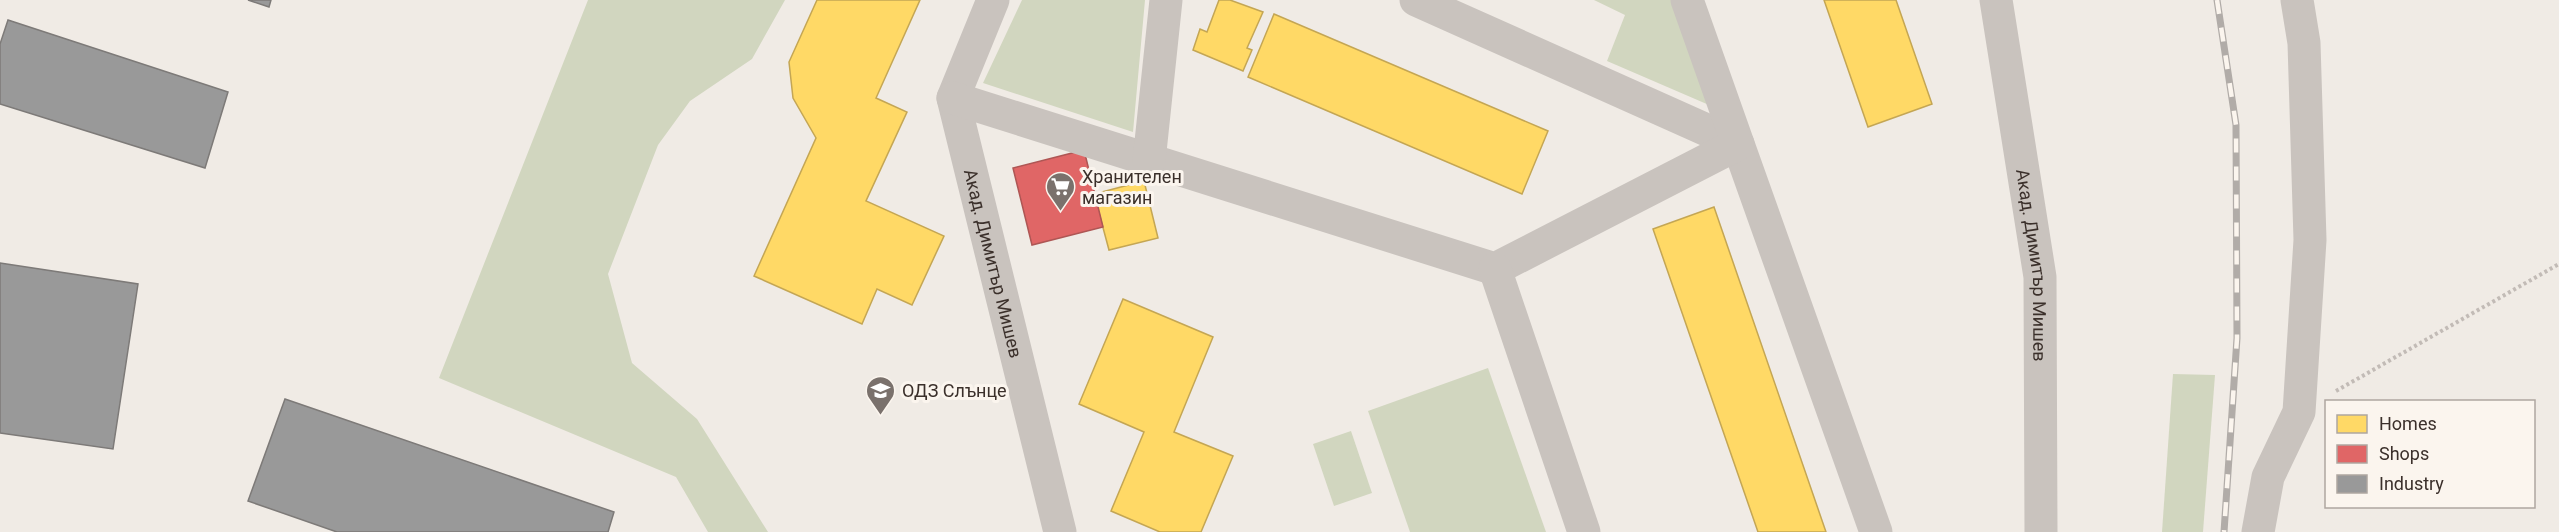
<svg xmlns="http://www.w3.org/2000/svg" width="2559" height="532" viewBox="0 0 2559 532" font-family="Roboto,sans-serif">
  <style>
    .green { fill: #d1d6bf }
    .homes { fill: #ffd966; stroke: #c4a654; stroke-width: 1.5 }
    .shops { fill: #e06666; stroke: #ae5654; stroke-width: 1.5 }
    .industry { fill: #999; stroke: #7d7a78; stroke-width: 1.5 }
    .lines { fill: none; stroke-linecap: round; stroke-linejoin: round }
    .path { stroke: #c2bbb6; stroke-width: 4; stroke-dasharray: 3 3; stroke-linecap: butt }
    .minor { stroke: #c9c3be; stroke-width: 33 }
    .rail-casing { stroke: #b1aca8; stroke-width: 7 }
    .rail { stroke: #fbf5ee; stroke-width: 4.5; stroke-dasharray: 14; stroke-linecap: butt }
    .labels { text-anchor: middle; dominant-baseline: central; stroke-width: 6; stroke-linejoin: round; paint-order: stroke }
    .poi-label { font-size: 18px; fill: #3b302b; stroke: #fbf5ee; text-anchor: start }
    .street-label { font-size: 18px; fill: #3b302b; stroke: #fbf5ee }
  </style>
  <rect width="100%" height="100%" fill="#f0ebe5"/>
  <g class="green">
    <polygon points="588,0 785,0 752,59 690,101 658,145 608,274 632,363 697,419 768,532 708,532 676,477 439,378"/>
    <polygon points="1022,0 1145,0 1133,132 983,83"/>
    <polygon points="1594,0 1671,0 1709,105 1607,61 1625,15"/>
    <polygon points="1488,368 1546,532 1410,532 1368,411"/>
    <polygon points="2173,374 2215,375 2203,532 2162,532"/>
    <polygon points="1351,431 1372,493 1334,506 1313,444"/>
  </g>
  <g class="homes">
    <polygon points="817,0 920,0 876,98 907,112 866,201 944,236 912,305 877,289 862,324 754,276 816,138 793,98 789,62"/>
    <polygon points="1219,0 1230,0 1263,12 1247,48 1252,50 1243,71 1193,50 1200,29 1207,32"/>
    <polygon points="1824,0 1896,0 1932,104 1868,127"/>
    <polygon points="1274,14 1548,131 1522,194 1248,77"/>
    <polygon points="1144,181 1158,238 1109,250 1094,194"/>
    <polygon points="1714,207 1826,532 1758,532 1653,229"/>
    <polygon points="1123,299 1213,337 1174,432 1233,456 1201,532 1160,532 1111,511 1144,432 1079,404"/>
  </g>
  <polygon class="shops" points="1084,150 1103,227 1032,245 1013,168"/>
  <g class="industry">
    <polygon points="248,0 271,0 269,7"/>
    <polygon points="8,20 228,92 205,168 0,104 0,44"/>
    <polygon points="0,263 138,284 113,449 0,433"/>
    <polygon points="285,399 614,512 608,532 337,532 248,501"/>
  </g>
  <g class="lines">
    <polyline class="path" points="2336,391 2559,264"/>
    <g class="minor">
      <path id="s1" d="M993 0 953 98 1060 532"/>
      <polyline points="1416,0 1738,144 1876,532"/>
      <path id="s2" d="M1996 0 2040 277 2041 532"/>
      <polyline points="953,98 1495,269 1738,144 1687,0"/>
      <polyline points="1149,161 1166,0"/>
      <polyline points="1495,269 1584,532"/>
      <polyline points="2258,532 2268,477 2299,412 2310,240 2304,43 2297,0"/>
    </g>
    <defs>
      <polyline id="rail" points="2217,0 2236,125 2237,338 2224,532"/>
    </defs>
    <use href="#rail" class="rail-casing"/>
    <use href="#rail" class="rail"/>
  </g>
  <defs>
    <symbol id="supermarket-pin" viewBox="-11 -11 22 30"><path d="M0 17L-7.5 6A9.5 9.5 0 1 1 7.5 6Z" fill="#7a716c" stroke="#fbf5ee"/><path d="M-6-5.5h2.5l.6 2H6L4.5 2H-2.5L-4.4-4H-6ZM-1.5 3.2a1.3 1.3 0 1 0 .1 0ZM3 3.2a1.3 1.3 0 1 0 .1 0Z" fill="#fff"/></symbol>
    <symbol id="school-pin" viewBox="-11 -11 22 30"><path d="M0 17L-7.5 6A9.5 9.5 0 1 1 7.5 6Z" fill="#7a716c" stroke="#fbf5ee"/><path d="M0-5L7-2L0 1L-7-2ZM-4 1L0 2.5L4 1V4Q0 6-4 4Z" fill="#fff"/></symbol>
  </defs>
  <g fill-rule="evenodd">
    <use href="#supermarket-pin" x="1044" y="170" width="33" height="45"/>
    <use href="#school-pin" x="864" y="374" width="33" height="45"/>
  </g>
  <g class="labels">
    <g class="poi-label">
      <text x="1082" y="176">Хранителен<tspan x="1082" dy="21">магазин</tspan></text>
      <text x="902" y="390">ОДЗ Слънце</text>
    </g>
    <g class="street-label">
      <text stroke="none"><textPath href="#s1" startOffset="276">Акад. Димитър Мишев</textPath></text>
      <text stroke="none"><textPath href="#s2" startOffset="268">Акад. Димитър Мишев</textPath></text>
    </g>
  </g>
  <rect x="2325" y="400" width="210" height="108" fill="#fbf5ee" stroke="#aea6a0" stroke-width="1.5"/>
  <rect x="2337" y="415" width="30" height="18" fill="#ffd966" stroke="#aea6a0" stroke-width="1.5"/>
  <text x="2379" y="430" font-size="18" fill="#3b302b">Homes</text>
  <rect x="2337" y="445" width="30" height="18" fill="#e06666" stroke="#aea6a0" stroke-width="1.5"/>
  <text x="2379" y="460" font-size="18" fill="#3b302b">Shops</text>
  <rect x="2337" y="475" width="30" height="18" fill="#999999" stroke="#aea6a0" stroke-width="1.5"/>
  <text x="2379" y="490" font-size="18" fill="#3b302b">Industry</text>
</svg>
